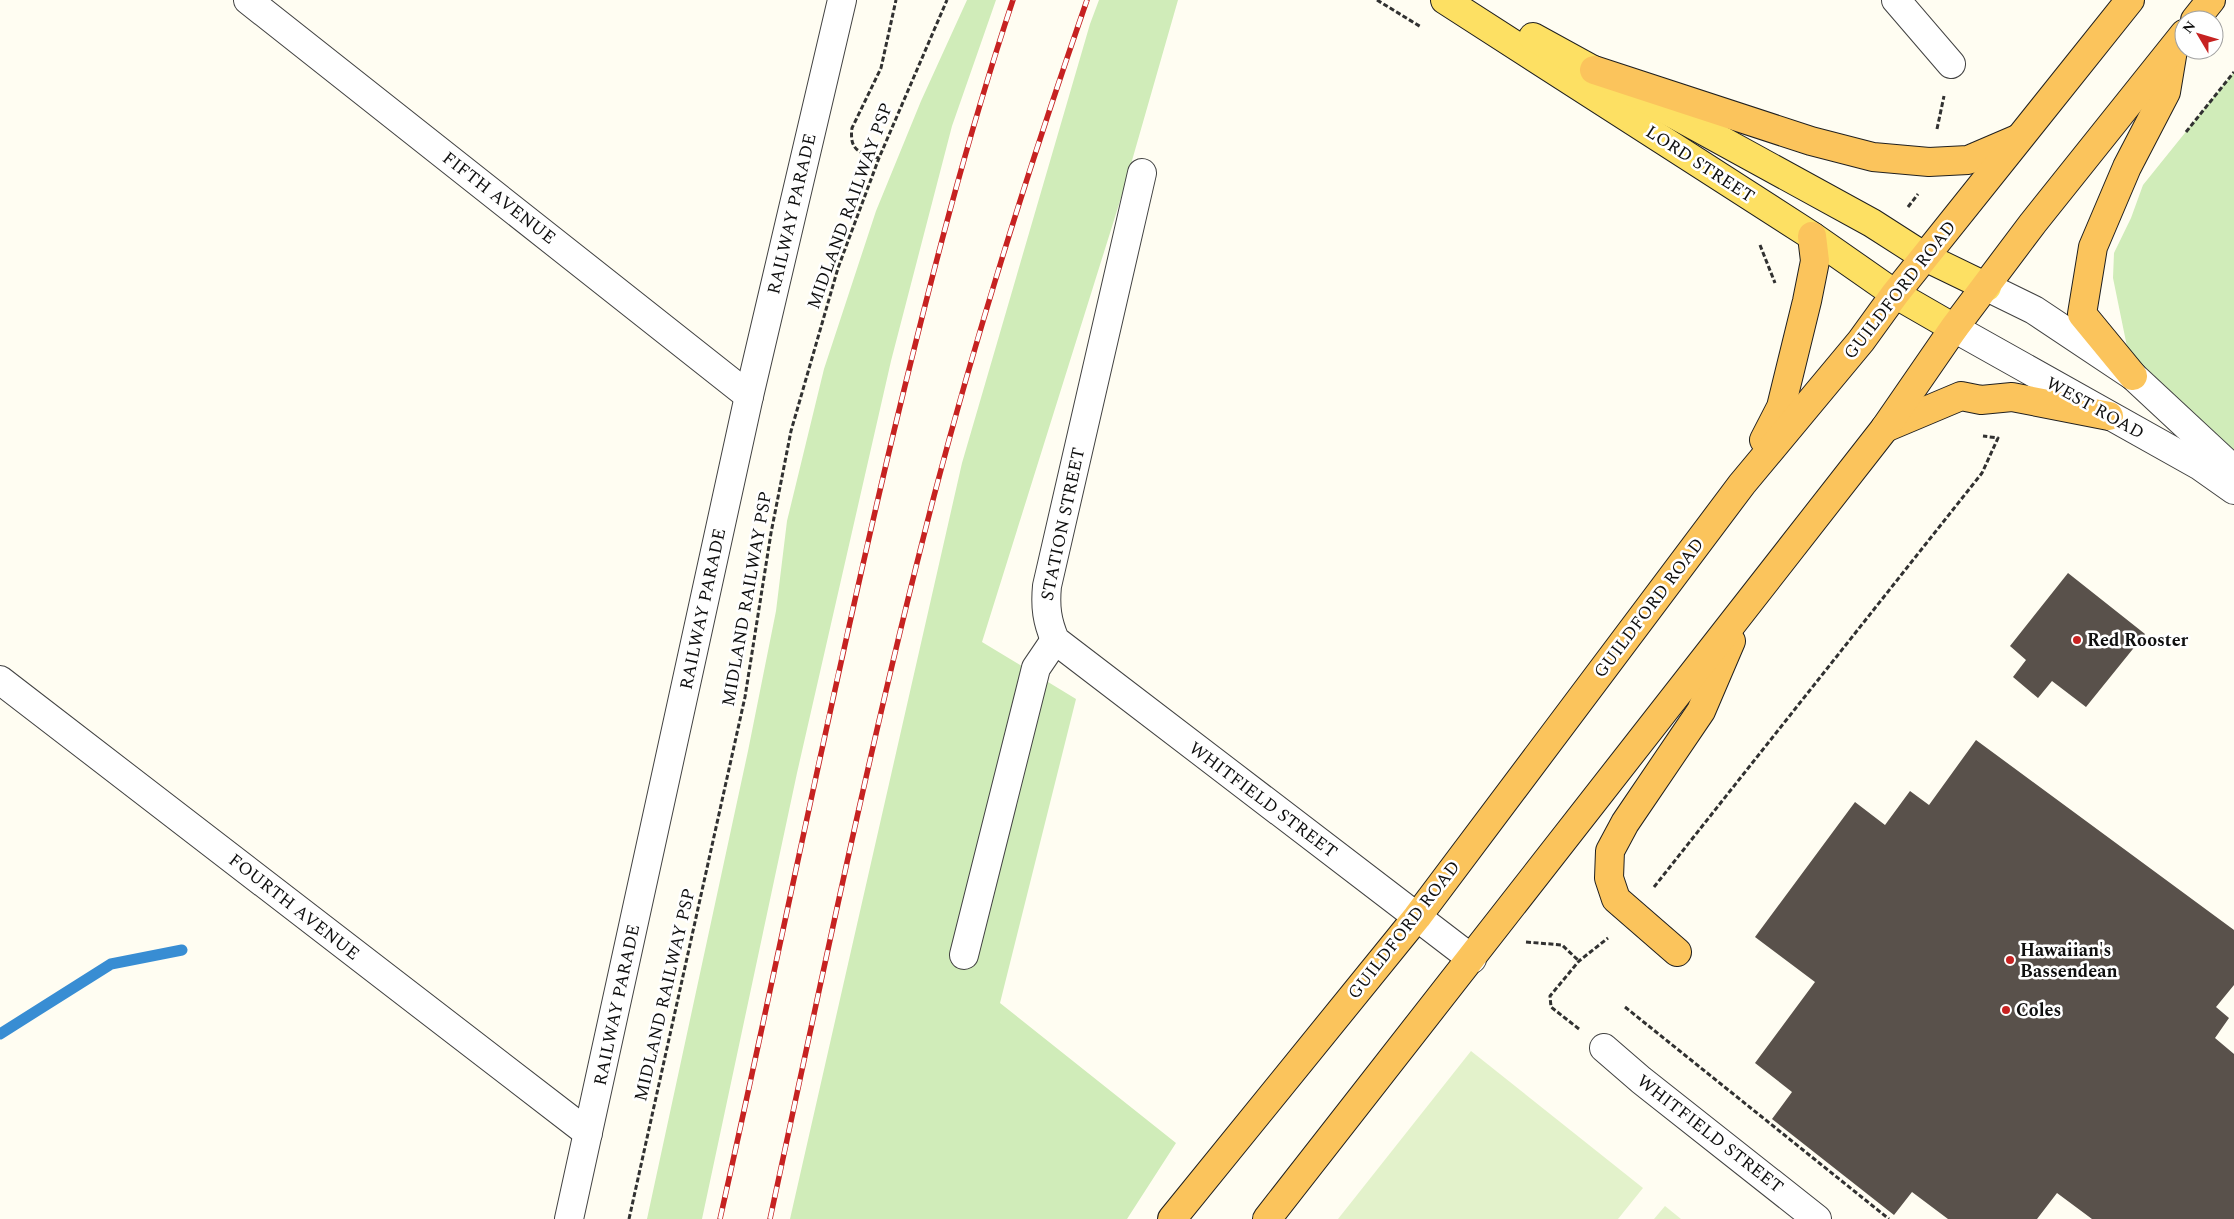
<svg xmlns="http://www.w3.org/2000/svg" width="2234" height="1219" viewBox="0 0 2234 1219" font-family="Spectral,serif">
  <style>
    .green { fill: #d0ecb9 }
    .pitch { fill: #e3f2cb }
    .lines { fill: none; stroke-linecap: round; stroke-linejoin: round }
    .stream { stroke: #388dd3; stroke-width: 11 }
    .building { fill: #59514b }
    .minor-casing { stroke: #424242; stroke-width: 30 }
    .tertiary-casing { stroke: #424242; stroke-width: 30 }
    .primary-casing { stroke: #202020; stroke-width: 30 }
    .trunk-casing { stroke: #202020; stroke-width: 30 }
    .path { stroke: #313131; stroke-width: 3; stroke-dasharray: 5 2.5; stroke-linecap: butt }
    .minor { stroke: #fff; stroke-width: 28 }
    .tertiary { stroke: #fff; stroke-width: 28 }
    .primary { stroke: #fde063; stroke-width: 28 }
    .trunk { stroke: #fbc45c; stroke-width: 28 }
    .rail-casing { stroke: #c62221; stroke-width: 5.5 }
    .rail { stroke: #fff; stroke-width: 4; stroke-dasharray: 11; stroke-linecap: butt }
    .poi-dot { fill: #c62221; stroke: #fff; stroke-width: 2 }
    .labels { text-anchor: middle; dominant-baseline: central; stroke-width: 5; stroke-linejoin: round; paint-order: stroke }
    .street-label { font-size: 18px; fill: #0f0f0f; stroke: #fff }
    .poi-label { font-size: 18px; font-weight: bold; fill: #0f0f0f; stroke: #fff; text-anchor: start }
  </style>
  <rect width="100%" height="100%" fill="#fffdf2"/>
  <g class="green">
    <polygon points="967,0 996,0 952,126 891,361 797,773 702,1219 647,1219 748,751 776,611 787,521 824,369 876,211 921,101"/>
    <polygon points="1099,0 1178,0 1125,185 982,642 1076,699 1000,1003 1176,1143 1127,1219 790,1219 962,463 1090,24"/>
    <polygon points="2234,72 2234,470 2133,376 2113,278 2114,253 2131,218 2143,185"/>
  </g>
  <g class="pitch">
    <polygon points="1471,1051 1643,1188 1618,1219 1338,1219"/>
    <polygon points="1665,1206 1681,1219 1654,1219"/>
  </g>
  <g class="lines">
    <polyline class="stream" points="0,1034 111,964 182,950"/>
  </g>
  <g class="building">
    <polygon points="2068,573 2145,634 2086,707 2052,681 2038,698 2013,677 2026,660 2010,646"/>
    <polygon points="1976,740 2234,930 2234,985 2216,1007 2229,1018 2215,1038 2234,1054 2234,1219 2092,1219 2057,1193 2037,1219 1948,1219 1912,1192 1894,1215 1772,1119 1792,1092 1755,1063 1815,982 1755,937 1855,802 1885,825 1910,791 1929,805"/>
  </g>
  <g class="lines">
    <defs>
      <g id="minor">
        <polyline points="248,0 749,396"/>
        <polyline points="1896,0 1951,64"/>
        <path d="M1142 173 1047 586C1045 607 1047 621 1055 640L1472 959"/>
        <polyline points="0,680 588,1133"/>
        <polyline points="964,955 1036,668 1055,640"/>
        <polyline points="1604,1048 1641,1080 1817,1219"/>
      </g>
      <g id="tertiary">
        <polyline points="1987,287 2034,310 2133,376 2234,470"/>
        <polyline points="1954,328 2200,466 2234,490"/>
        <polyline points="569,1219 749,396 842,0"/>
      </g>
      <g id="primary">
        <polyline points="1445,0 1812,236 1895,294 1954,328"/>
        <polyline points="1533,37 1872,223 1925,257 1987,287"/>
      </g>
      <g id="trunk">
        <polyline points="2195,20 2211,0"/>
        <polyline points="1594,70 1811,141 1873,157 1929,162 1968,160 2017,139"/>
        <polyline points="2133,376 2082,314 2093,247 2127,167 2166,92 2173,50"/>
        <polyline points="1885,428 1961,396 1981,400 2012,397 2109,416"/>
        <polyline points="1764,440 1781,407 1807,301 1815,261 1812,236"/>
        <polyline points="1677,952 1616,899 1609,878 1610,851 1625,823 1701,711 1731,641"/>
        <polyline points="1172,1219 1417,917 1742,484 1861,341 1895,294 2130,0"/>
        <polyline points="1267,1219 1885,428 1954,328 2033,223 2184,34"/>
      </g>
    </defs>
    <use href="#minor" class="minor-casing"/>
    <use href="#tertiary" class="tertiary-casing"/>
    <use href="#primary" class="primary-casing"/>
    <use href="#trunk" class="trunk-casing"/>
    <g class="path">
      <polyline points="1377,0 1421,27"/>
      <polyline points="1937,129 1944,96"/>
      <polyline points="2186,132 2234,72"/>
      <path d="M879 158C860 153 849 151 852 128L881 68 896 0"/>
      <polyline points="1908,207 1918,194"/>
      <polyline points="1760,245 1775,283"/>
      <polyline points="1654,887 1982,473 1998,438 1983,436"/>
      <polyline points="1526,942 1562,945 1579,961"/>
      <polyline points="1625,1007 1889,1219"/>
      <polyline points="1579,1029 1551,1007 1550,996 1579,961 1608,938"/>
      <polyline points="629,1219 745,697 771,533 791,431 838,268 879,158 947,0"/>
    </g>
    <use href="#minor" class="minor"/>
    <use href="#tertiary" class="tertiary"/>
    <use href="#primary" class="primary"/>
    <use href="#trunk" class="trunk"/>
    <defs>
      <g id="rail">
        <path d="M720 1219C779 957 831 693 894 431 929 286 966 141 1013 0"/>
        <path d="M770 1219C822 978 872 735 934 496 978 328 1030 164 1087 0"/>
      </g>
    </defs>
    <use href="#rail" class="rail-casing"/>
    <use href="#rail" class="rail"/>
  </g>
  <g class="poi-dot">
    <circle cx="2077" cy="640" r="5"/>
    <circle cx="2010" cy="960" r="5"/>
    <circle cx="2006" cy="1010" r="5"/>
  </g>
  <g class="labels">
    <g class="street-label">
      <text transform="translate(1700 164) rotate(33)">LORD STREET</text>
      <text transform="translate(499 198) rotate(38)">FIFTH AVENUE</text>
      <text transform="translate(850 206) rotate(-70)">MIDLAND RAILWAY PSP</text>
      <text transform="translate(792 214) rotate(-77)">RAILWAY PARADE</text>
      <text transform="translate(1900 290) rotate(-52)">GUILDFORD ROAD</text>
      <text transform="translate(2095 408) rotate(29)">WEST ROAD</text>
      <text transform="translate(1063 524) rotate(-78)">STATION STREET</text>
      <text transform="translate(747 599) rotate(-80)">MIDLAND RAILWAY PSP</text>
      <text transform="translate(1649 608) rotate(-53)">GUILDFORD ROAD</text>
      <text transform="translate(703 609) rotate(-78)">RAILWAY PARADE</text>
      <text transform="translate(1263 800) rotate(37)">WHITFIELD STREET</text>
      <text transform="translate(294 907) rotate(38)">FOURTH AVENUE</text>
      <text transform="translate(1404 930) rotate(-52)">GUILDFORD ROAD</text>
      <text transform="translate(665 995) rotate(-77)">MIDLAND RAILWAY PSP</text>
      <text transform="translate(617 1005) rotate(-78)">RAILWAY PARADE</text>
      <text transform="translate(1710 1134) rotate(38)">WHITFIELD STREET</text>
    </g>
    <g class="poi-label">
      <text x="2087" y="640">Red Rooster</text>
      <text x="2020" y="950">Hawaiian's<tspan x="2020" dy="21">Bassendean</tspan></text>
      <text x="2016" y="1010">Coles</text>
    </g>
  </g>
  <g transform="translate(2199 35) rotate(308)"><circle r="24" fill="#ffffff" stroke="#9f9f9f"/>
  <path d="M0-4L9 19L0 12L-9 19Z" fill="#c62221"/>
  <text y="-8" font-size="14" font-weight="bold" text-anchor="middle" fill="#0f0f0f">N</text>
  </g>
</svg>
